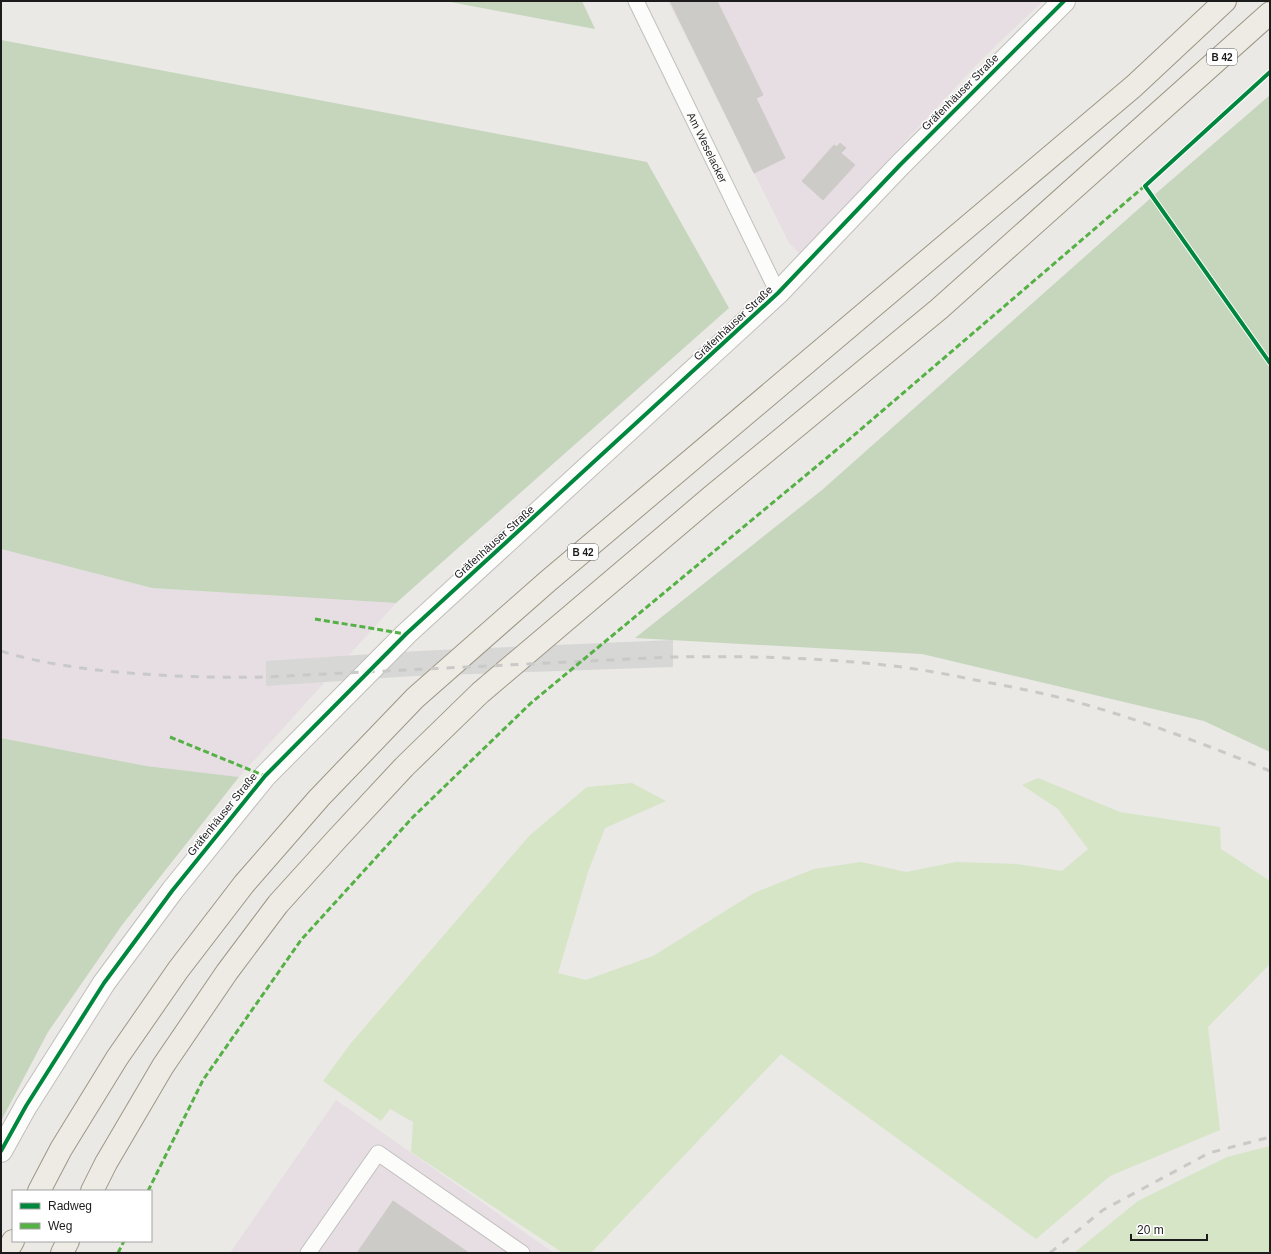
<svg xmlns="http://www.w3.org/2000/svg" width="1271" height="1254" viewBox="0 0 1271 1254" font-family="Arial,sans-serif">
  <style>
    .industrial { fill: #e7dee3 }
    .grass { fill: #d5e5c6 }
    .forest { fill: #c5d6bd }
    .pier { fill: #d7d7d5 }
    .building { fill: #cdcbc8; stroke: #cdcac7 }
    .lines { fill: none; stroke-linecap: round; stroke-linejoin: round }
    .lane-casing { stroke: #c0bfbd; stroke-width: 17 }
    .street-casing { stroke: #c0bfbd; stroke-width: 24 }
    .primary-casing { stroke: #9d9685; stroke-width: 24 }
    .lane { stroke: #fcfcfb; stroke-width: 15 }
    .street { stroke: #fcfcfb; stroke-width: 22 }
    .primary { stroke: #eeebe4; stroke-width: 22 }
    .rail { stroke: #c9c9c8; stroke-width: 3; stroke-dasharray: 8 8; stroke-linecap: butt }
    .quiet { stroke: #55b145; stroke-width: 3; stroke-dasharray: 6 3; stroke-linecap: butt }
    .cycleway-casing { stroke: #fff; stroke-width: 6 }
    .cycleway { stroke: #00873e; stroke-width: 4 }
    .labels { text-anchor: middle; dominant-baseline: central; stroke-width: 3; stroke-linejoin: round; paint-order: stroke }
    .shield { fill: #fff; stroke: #606060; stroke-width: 1 }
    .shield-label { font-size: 10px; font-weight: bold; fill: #1c1c1c }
    .street-label { font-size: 11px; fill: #1c1c1c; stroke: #fff }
  </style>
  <rect width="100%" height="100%" fill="#eae9e5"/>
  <g class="industrial">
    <polygon points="668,1 1043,1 982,59 800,254 789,243"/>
    <polygon points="1,549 152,588 396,603 239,777 146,766 1,738"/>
    <polygon points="336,1100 554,1253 230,1253"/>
  </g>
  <g class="grass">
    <polygon points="1038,778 1120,812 1220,827 1221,849 1270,881 1270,964 1208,1027 1220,1130 1110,1176 1036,1239 781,1054 591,1253 563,1253 411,1152 413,1122 390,1109 381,1121 323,1081 351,1043 530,835 587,787 632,783 666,801 605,828 588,872 558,973 586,980 653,956 754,893 814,869 861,862 906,872 956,862 1017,864 1062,871 1088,849 1058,809 1022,785"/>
    <polygon points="1270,1146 1270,1253 1074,1253 1138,1201 1227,1157"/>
  </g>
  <g class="forest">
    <polygon points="445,1 582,1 595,29"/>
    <polygon points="1,40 647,162 729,308 396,603 152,588 1,549"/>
    <polygon points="1270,95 1270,752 1204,721 922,654 635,638 822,490 1161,189"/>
    <polygon points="1,738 146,766 239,777 122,925 48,1032 1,1121"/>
  </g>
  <polygon class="pier" points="673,640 673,667 414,676 266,686 266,661 418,651"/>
  <g class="building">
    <polygon points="670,1 717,1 763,95 725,113"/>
    <polygon points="756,98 785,158 754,173 725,113"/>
    <polygon points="840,143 846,148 841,153 855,165 823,200 802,181 834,145 837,147"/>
    <polygon points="393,1201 469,1253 357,1253"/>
  </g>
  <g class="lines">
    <defs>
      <g id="lane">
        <path id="s1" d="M636 1 778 293"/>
        <polyline points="308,1253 378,1153 522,1253"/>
      </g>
      <polyline id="street" points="1,1151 26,1106 104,983 172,891 265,776 406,634 778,293 900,165 1064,1"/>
      <g id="primary">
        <polyline points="39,1191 61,1149 117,1058 178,970 244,884 319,798 415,698 548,581 1134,86 1225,1"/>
        <polyline points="92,1191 106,1163 163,1066 227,972 278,904 336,840 404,767 480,693 711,497 939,309 1270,13"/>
        <polyline points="6,1253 13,1241"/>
        <polyline points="62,1253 68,1241"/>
      </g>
    </defs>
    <use href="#lane" class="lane-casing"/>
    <use href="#street" class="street-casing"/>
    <use href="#primary" class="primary-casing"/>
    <use href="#lane" class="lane"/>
    <use href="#street" class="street"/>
    <use href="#primary" class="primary"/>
    <g class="rail">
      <path d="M1 651C32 661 64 666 97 670 153 676 208 678 264 677L670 657C738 656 806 657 874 664 908 667 942 673 975 680 1012 687 1050 694 1087 705 1149 723 1210 746 1270 771"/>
      <polyline points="1050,1253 1103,1210 1209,1153 1270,1137"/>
    </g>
    <g class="quiet">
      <polyline points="315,619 406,634"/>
      <polyline points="170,737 265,776"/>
      <polyline points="148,1191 203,1080 301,940 413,817 531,703 846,442 1147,184"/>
      <polyline points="118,1253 124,1241"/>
    </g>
    <defs>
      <g id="cycleway">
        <polyline points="1270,72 1145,186 1270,363"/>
        <polyline points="1,1151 26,1106 104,983 172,891 265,776 406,634 778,293 900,165 1064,1"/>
      </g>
    </defs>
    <use href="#cycleway" class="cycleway-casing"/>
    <use href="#cycleway" class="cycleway"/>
  </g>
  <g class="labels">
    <g class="shield">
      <rect x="1207" y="49" width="30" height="16" rx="3"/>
      <rect x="568" y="544" width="30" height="16" rx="3"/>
    </g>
    <g class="shield-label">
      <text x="1222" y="57">B 42</text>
      <text x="583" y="552">B 42</text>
    </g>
    <g class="street-label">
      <text transform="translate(960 92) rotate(-45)">Gräfenhäuser Straße</text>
      <text stroke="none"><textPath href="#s1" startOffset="163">Am Weselacker</textPath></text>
      <text transform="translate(733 323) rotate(-43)">Gräfenhäuser Straße</text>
      <text transform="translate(494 542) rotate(-42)">Gräfenhäuser Straße</text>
      <text transform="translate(222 814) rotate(-51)">Gräfenhäuser Straße</text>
    </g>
  </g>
  <rect width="1271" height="1254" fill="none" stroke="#1c1c1c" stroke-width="4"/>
  <rect x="12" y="1190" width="140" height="52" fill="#ffffff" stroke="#a4a4a4"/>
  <rect x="20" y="1203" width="20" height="6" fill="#00873e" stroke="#a4a4a4"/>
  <text x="48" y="1210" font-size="12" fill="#1c1c1c">Radweg</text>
  <rect x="20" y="1223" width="20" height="6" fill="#55b145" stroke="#a4a4a4"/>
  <text x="48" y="1230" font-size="12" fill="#1c1c1c">Weg</text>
  <path d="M1131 1234v6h76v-6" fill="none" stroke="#1c1c1c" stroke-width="2"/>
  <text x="1137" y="1234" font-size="12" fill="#1c1c1c" stroke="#ffffff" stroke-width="3" paint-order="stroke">20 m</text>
</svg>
